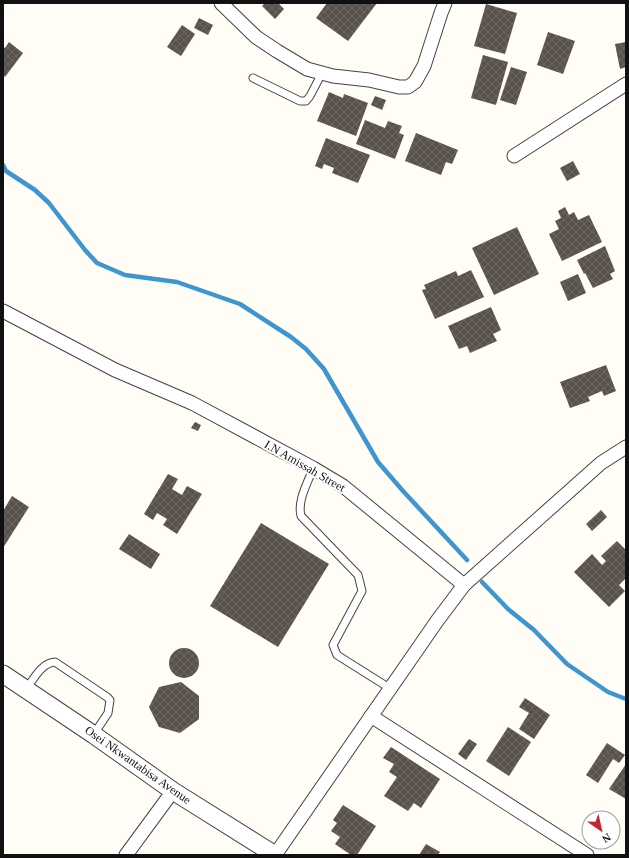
<svg xmlns="http://www.w3.org/2000/svg" width="629" height="858" viewBox="0 0 629 858" font-family="Georgia,serif">
  <style>
    .lines { fill: none; stroke-linecap: round; stroke-linejoin: round }
    .stream { stroke: #3f96cf; stroke-width: 4.5 }
    .building { fill: url(#building-cross-hatch) }
    .service-casing { stroke: #444; stroke-width: 9 }
    .minor-casing { stroke: #444; stroke-width: 15 }
    .tertiary-casing { stroke: #444; stroke-width: 19 }
    .service { stroke: #fff; stroke-width: 7 }
    .minor { stroke: #fff; stroke-width: 13 }
    .tertiary { stroke: #fff; stroke-width: 17 }
    .labels { text-anchor: middle; dominant-baseline: central; stroke-width: 4; stroke-linejoin: round; paint-order: stroke }
    .street-label { font-size: 12px; fill: #111; stroke: #fff }
  </style>
  <defs>
    <pattern id="building-cross-hatch" width="8" height="8" patternUnits="userSpaceOnUse"><rect width="8" height="8" fill="#5a524d"/><path d="M0 0l8 8M0 8l8-8" fill="none" stroke="#6d6662"/></pattern>
  </defs>
  <rect width="100%" height="100%" fill="#fffdf5"/>
  <g class="lines">
    <g class="stream">
      <polyline points="3,165 6,171 35,190 49,203 85,250 97,263 125,275 177,282 240,304 291,337 306,349 324,369 378,462 403,491 467,560"/>
      <polyline points="482,582 508,609 534,630 567,664 608,692 626,699"/>
    </g>
  </g>
  <g class="building">
    <polygon points="265,3 278,3 284,9 275,19 262,6"/>
    <polygon points="327,3 377,3 348,41 316,18"/>
    <polygon points="486,4 517,13 505,54 474,46"/>
    <polygon points="199,18 213,25 208,35 194,28"/>
    <polygon points="182,25 195,34 181,56 167,47"/>
    <polygon points="548,32 575,41 563,74 537,65"/>
    <polygon points="9,42 23,53 5,77 3,75 3,47 5,48"/>
    <polygon points="626,42 626,67 620,69 615,44"/>
    <polygon points="483,55 508,62 496,105 471,98"/>
    <polygon points="511,67 527,72 516,105 500,100"/>
    <polygon points="329,92 343,98 344,94 368,103 356,136 317,121"/>
    <polygon points="375,96 386,100 382,110 371,105"/>
    <polygon points="365,120 385,128 388,121 402,126 399,133 404,135 395,159 356,144"/>
    <polygon points="416,133 458,150 452,164 446,162 441,175 405,161"/>
    <polygon points="326,138 370,155 358,183 332,173 334,168 324,164 322,169 315,166"/>
    <polygon points="573,161 580,174 567,181 560,168"/>
    <polygon points="565,207 569,215 574,212 578,220 589,215 602,242 562,261 549,234 559,229 555,221 561,218 558,211"/>
    <polygon points="517,227 539,274 494,295 472,248"/>
    <polygon points="605,246 615,271 610,274 613,279 593,288 585,273 584,274 577,260"/>
    <polygon points="471,270 484,297 435,319 422,290 426,289 424,285 456,271 458,276"/>
    <polygon points="578,274 586,293 568,301 560,282"/>
    <polygon points="491,307 501,330 493,334 497,341 470,353 467,346 459,349 448,326"/>
    <polygon points="606,365 616,391 604,396 602,391 588,397 590,401 570,408 560,382"/>
    <polygon points="195,422 201,425 198,431 191,428"/>
    <polygon points="168,474 178,479 172,489 182,495 187,486 202,494 177,534 163,525 167,519 157,513 153,520 144,514"/>
    <polygon points="12,496 29,507 3,548 3,511"/>
    <polygon points="601,510 607,517 592,531 586,524"/>
    <polygon points="261,523 329,564 278,647 210,606"/>
    <polygon points="129,534 160,554 151,569 119,549"/>
    <polygon points="617,541 626,550 626,578 619,585 625,591 609,607 574,572 592,554 602,565 606,561 601,556"/>
    <circle cx="184" cy="663" r="15"/>
    <polygon points="181,682 199,696 199,719 180,733 159,727 149,707 159,687"/>
    <polygon points="525,698 550,715 534,739 519,729 529,713 519,707"/>
    <polygon points="508,727 531,742 509,776 486,761"/>
    <polygon points="469,739 477,744 466,760 458,754"/>
    <polygon points="607,743 625,755 619,763 613,759 598,783 586,775"/>
    <polygon points="391,747 440,779 421,808 414,803 408,811 384,796 397,777 389,772 394,764 383,758"/>
    <polygon points="626,764 626,799 609,789"/>
    <polygon points="343,805 376,826 357,855 351,855 335,844 340,837 331,831 337,823 333,820"/>
    <polygon points="426,844 440,852 438,855 419,855"/>
  </g>
  <g class="lines">
    <defs>
      <g id="service">
        <polyline points="253,78 300,101 306,101 310,96 322,73"/>
        <path d="M313 468C308 483 297 500 301 516L358 575 362 591 333 645 337 655 391 689"/>
        <path d="M26 689C34 679 41 663 55 662L107 697 110 700 108 713 94 734"/>
      </g>
      <g id="minor">
        <polyline points="221,3 256,37 277,51 307,69 333,76 369,80 399,87 408,87 415,82 424,66 441,13 445,3"/>
        <polyline points="514,156 626,84"/>
        <polyline points="3,311 115,370 192,403 313,468 343,486 464,585 601,463 626,447"/>
        <polyline points="371,716 587,855"/>
        <polyline points="126,855 173,791"/>
        <polyline points="275,855 437,621 464,585"/>
      </g>
      <polyline id="tertiary" points="3,674 94,735 173,791 275,855"/>
    </defs>
    <use href="#service" class="service-casing"/>
    <use href="#minor" class="minor-casing"/>
    <use href="#tertiary" class="tertiary-casing"/>
    <use href="#service" class="service"/>
    <use href="#minor" class="minor"/>
    <use href="#tertiary" class="tertiary"/>
  </g>
  <g class="labels">
    <g class="street-label">
      <text transform="translate(305 466) rotate(30)">I.N Amissah Street</text>
      <text transform="translate(138 765) rotate(35)">Osei Nkwantabisa Avenue</text>
    </g>
  </g>
  <rect width="629" height="858" fill="none" stroke="#111111" stroke-width="8"/>
  <g transform="translate(601 830) rotate(146)"><circle r="19" fill="#ffffff" stroke="#a0a0a0"/>
  <path d="M0-3L7 15L0 10L-7 15Z" fill="#c4262e"/>
  <text y="-6" font-size="11" font-weight="bold" text-anchor="middle" fill="#111111">N</text>
  </g>
</svg>
